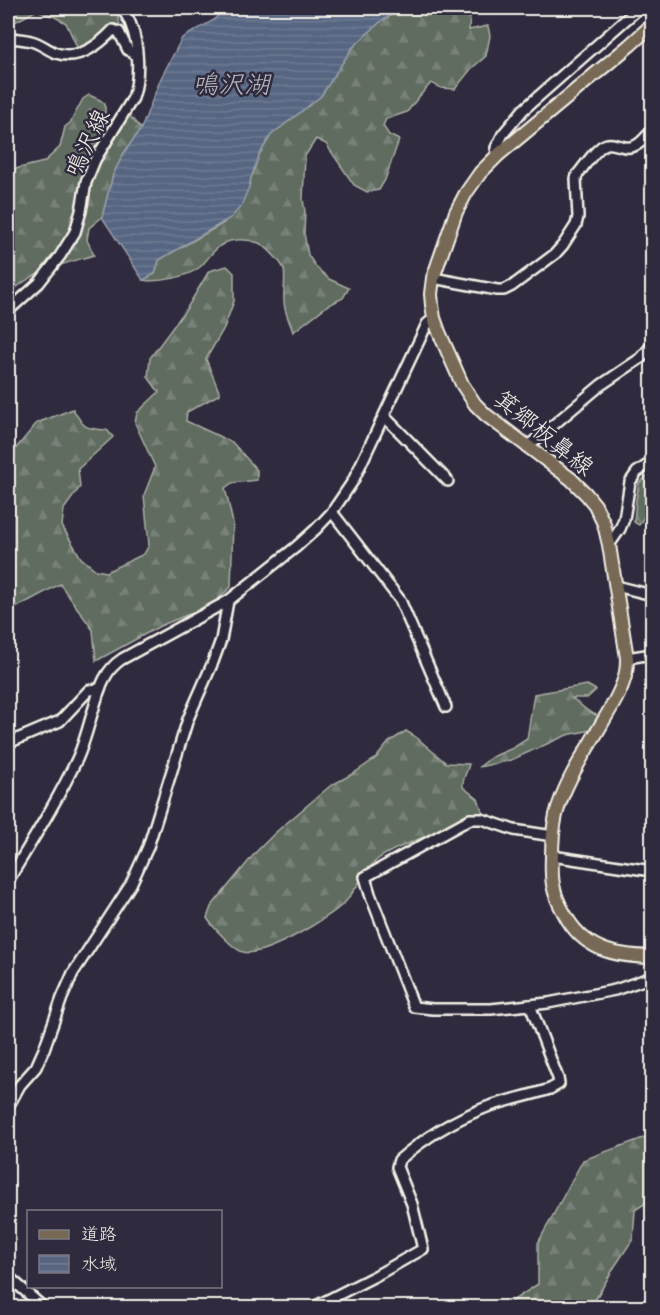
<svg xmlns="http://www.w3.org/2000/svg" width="660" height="1315" viewBox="0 0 660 1315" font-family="Caveat,'Klee One',sans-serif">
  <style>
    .forest { fill: url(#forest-firs); stroke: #aaaea4; stroke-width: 1.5 }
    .water { fill: url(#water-rules); stroke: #969daa; stroke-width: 1.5 }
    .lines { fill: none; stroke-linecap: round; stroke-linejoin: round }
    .minor-casing { stroke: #f4f1e8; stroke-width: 14 }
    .major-casing { stroke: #f4f1e8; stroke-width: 16 }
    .minor { stroke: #2f2a3d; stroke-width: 9 }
    .major { stroke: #776954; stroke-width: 12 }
    .labels { text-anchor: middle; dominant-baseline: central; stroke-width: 5; stroke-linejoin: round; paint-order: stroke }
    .street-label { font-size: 24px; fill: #f4f1e8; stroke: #2f2a3d }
    .water-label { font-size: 26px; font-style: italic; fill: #b5b9bf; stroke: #2f2a3d }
  </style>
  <defs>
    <pattern id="forest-firs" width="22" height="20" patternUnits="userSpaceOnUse" patternTransform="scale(1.5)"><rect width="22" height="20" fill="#606c61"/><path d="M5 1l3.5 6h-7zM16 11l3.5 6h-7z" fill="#778178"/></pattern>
    <pattern id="water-rules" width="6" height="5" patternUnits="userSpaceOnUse" patternTransform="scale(1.5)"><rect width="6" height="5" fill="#576581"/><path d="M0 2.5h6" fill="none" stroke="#707c93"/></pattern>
  </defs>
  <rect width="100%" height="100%" fill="#2f2a3d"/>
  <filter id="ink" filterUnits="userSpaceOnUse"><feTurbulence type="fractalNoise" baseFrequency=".0167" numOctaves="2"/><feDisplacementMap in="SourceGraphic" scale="12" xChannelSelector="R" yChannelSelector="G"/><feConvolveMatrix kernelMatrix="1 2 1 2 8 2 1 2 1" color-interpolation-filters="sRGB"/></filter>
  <g filter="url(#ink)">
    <g class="forest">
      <path d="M8 8H114C119 17 122 26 119 36L90 55 77 47 66 23 53 16 37 10 11 24 8 21Z"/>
      <path d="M416 8H467L470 16 469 30 488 26 490 36 486 56 471 69 455 89 441 88 431 83 417 99 407 112 386 119 383 126 389 135 399 140 385 180 379 190 367 192 354 185 326 144 316 139 305 156 303 199 305 212 304 233 308 255 316 267 329 279 349 288 343 298 327 306 293 332C290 322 284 312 284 301 283 293 286 277 284 269 281 262 266 246 259 243 248 239 233 238 223 244 213 249 208 260 200 267 188 277 159 283 143 280L155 274 159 260 224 223 249 187 251 178 259 155 271 135 321 96 352 48 380 22 393 14Z"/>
      <path d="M89 95 100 100 105 104V123L123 114 129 115 141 129 124 153 113 175 102 217 89 228 87 240 94 255C67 263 37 270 16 288H10L8 285V173L11 170 44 162 60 147 65 127 70 123 83 99Z"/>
      <path d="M227 266 234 273V301L224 328 206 359 220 394 187 412 186 421 232 442 257 470V480L232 483 225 488 233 523 231 587 211 605 160 626 96 661 93 630 60 584 8 612V458L37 423 73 409C84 428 84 429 107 430L113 437 78 469 80 487 64 509 62 526 81 558 96 570 106 572 144 554 149 545 144 495 155 467 135 423 137 413 159 392 148 377 150 358 187 308 209 271Z"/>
      <polygon points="652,472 652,504 639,525 634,522 636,500 639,483"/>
      <polygon points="587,685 596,690 587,698 572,698 588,711 600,717 596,729 567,735 511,760 479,767 492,757 513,748 527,739 534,694"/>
      <path d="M406 731 416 737 446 763 469 764C467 773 462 778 463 787L478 799 483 813C461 821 440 830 419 839 405 845 390 850 378 859 365 869 358 887 347 900 334 916 263 958 243 952 234 950 212 926 207 918L211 907 256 852 276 832 330 786 354 773 376 758 389 742Z"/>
      <polygon points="652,1108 652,1199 635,1210 633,1239 615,1266 591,1307 503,1307 538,1284 538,1243 583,1160 646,1137"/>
    </g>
    <polygon class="water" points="224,8 416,8 393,14 380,22 352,48 321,96 271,135 259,155 251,178 249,187 241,206 232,217 159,260 155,274 143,280 102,217 113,175 124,153 141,129 161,78 182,38 214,20"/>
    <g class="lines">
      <defs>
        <g id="minor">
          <path d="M8 37C15 39 23 39 31 41 40 43 48 50 56 53 79 61 99 45 113 30L119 32 128 50 137 56"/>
          <polyline points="498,155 496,148 503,134 523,110 639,8"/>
          <path d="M433 278 497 290H504L512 286 555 254 563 245 576 225 578 217 576 179 577 175C584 167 597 146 607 144 611 143 616 145 621 146 636 151 643 140 652 130"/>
          <path d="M8 311 39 283 60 256 75 232 81 211 86 182 95 160 133 98C140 77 139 45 131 25 129 19 125 13 122 8"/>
          <polyline points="384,416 448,481"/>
          <polyline points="527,447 601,385 641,358 652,345"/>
          <polyline points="332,512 400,600 446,707"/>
          <polyline points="609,545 620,529 624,519 630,482 637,472 652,462"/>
          <polyline points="616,586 652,595"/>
          <polyline points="627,658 652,654"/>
          <polyline points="8,743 60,721 89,690 100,689"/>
          <polyline points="553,836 514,830 482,819 470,819 365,877 370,894 414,1007 433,1009 491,1009 548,1003 615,990 652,977"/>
          <polyline points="552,856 652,871"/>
          <path d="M8 881C32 841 58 800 78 757 84 743 88 728 92 714 99 693 102 672 122 659L228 601 296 547 316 529 332 512 353 481 427 324 434 318"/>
          <polyline points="8,1107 20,1085 36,1067 44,1049 62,998 73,973 131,884 148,847 188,719 213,662 221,640 228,601"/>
          <polyline points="8,1276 44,1308"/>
          <path d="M312 1308 377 1275 423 1249 412 1204 397 1167 399 1160C424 1138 456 1119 487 1107 507 1100 529 1096 550 1089L559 1084 558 1078 530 1005"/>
        </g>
        <path id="major" d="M652 25 630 45 498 155 480 173 466 193 456 212 433 278 431 294 432 305 434 318 439 332 462 384 475 404 486 415 571 479 586 494 595 505 604 524 609 545 627 658C627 663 627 670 625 676 621 693 610 709 601 725 585 753 564 783 556 815 553 828 552 842 552 856 551 879 552 892 564 913 583 950 614 956 652 957"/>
      </defs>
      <use href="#minor" class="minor-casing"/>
      <use href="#major" class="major-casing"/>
      <use href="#minor" class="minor"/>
      <use href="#major" class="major"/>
    </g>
  </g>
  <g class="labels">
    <g class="street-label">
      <text transform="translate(87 143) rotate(-64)">鳴沢線</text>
      <text transform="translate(544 433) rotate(39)">箕郷板鼻線</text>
    </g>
    <g class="water-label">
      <text x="231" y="84">鳴沢湖</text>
    </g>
  </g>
  <rect width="660" height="1315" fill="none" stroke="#2f2a3d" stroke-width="30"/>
  <rect x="15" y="15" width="630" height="1285" fill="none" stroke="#f4f1e8" stroke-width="2" filter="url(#ink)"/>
  <rect x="27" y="1210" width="195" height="78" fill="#2f2a3d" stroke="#7e7a81" stroke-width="1.5"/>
  <rect x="39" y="1230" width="30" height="9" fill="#776954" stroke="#7e7a81" stroke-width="1.5"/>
  <text x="81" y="1240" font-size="18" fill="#f4f1e8">道路</text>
  <rect x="39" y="1255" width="30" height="18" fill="url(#water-rules)" stroke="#7e7a81" stroke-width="1.5"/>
  <text x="81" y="1270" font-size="18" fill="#f4f1e8">水域</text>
</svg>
